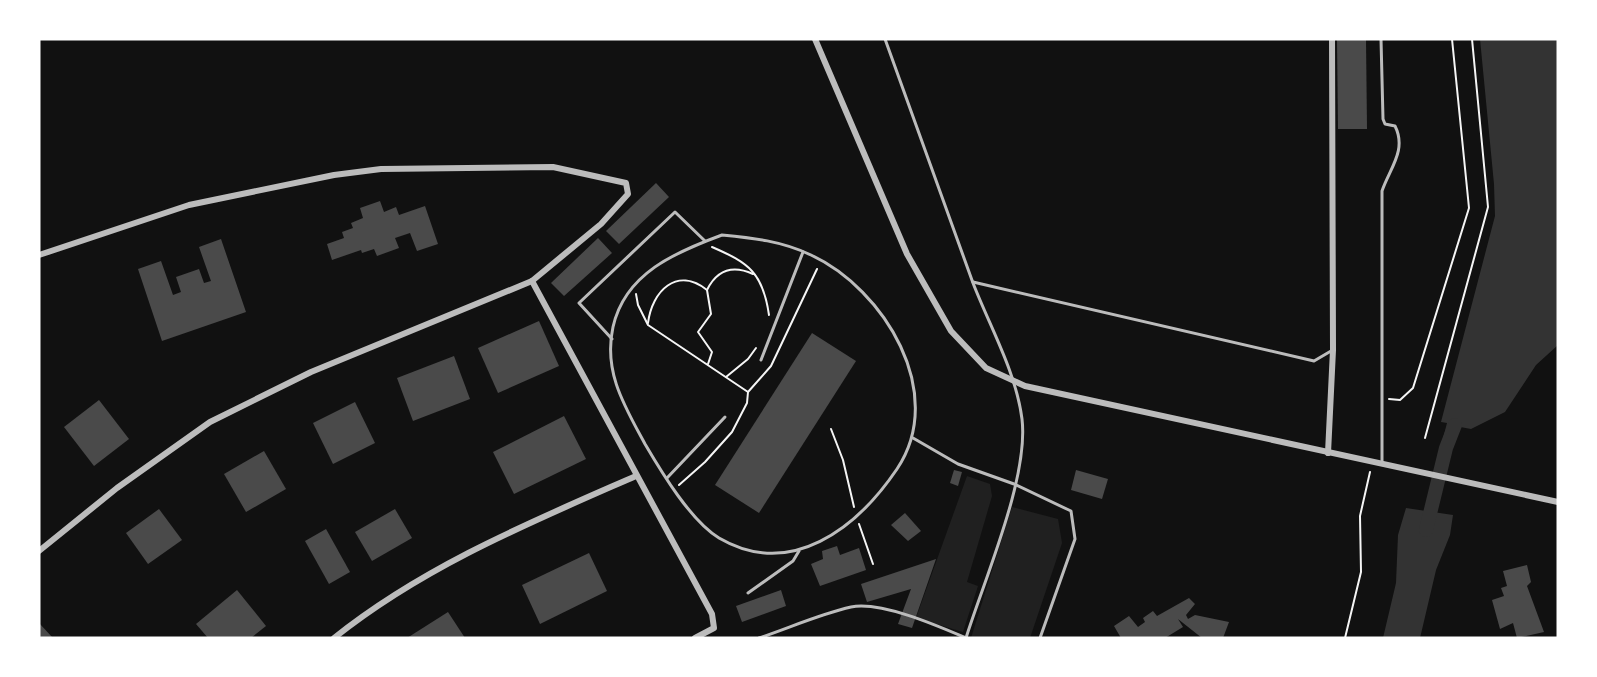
<svg xmlns="http://www.w3.org/2000/svg" width="1597" height="677" viewBox="0 0 1597 677" font-family="Lato,sans-serif">
  <style>
    .green { fill: #202020 }
    .water { fill: #333 }
    .lines { fill: none; stroke-linecap: round; stroke-linejoin: round }
    .canal { stroke: #333; stroke-width: 14 }
    .building { fill: #4a4a4a }
    .path { stroke: #f5f5f5; stroke-width: 2 }
    .service { stroke: #bcbcbc; stroke-width: 3 }
    .minor { stroke: #bcbcbc; stroke-width: 6 }
  </style>
  <rect width="100%" height="100%" fill="#111"/>
  <g class="green">
    <polygon points="967,476 990,484 992,496 967,582 978,586 961,638 963,632 916,618"/>
    <polygon points="1012,507 1058,519 1062,543 1030,638 971,638"/>
  </g>
  <g class="water">
    <polygon points="1480,39 1558,39 1558,345 1536,365 1505,412 1471,429 1455,426 1450,448 1441,446 1447,423 1441,422 1495,216 1494,184"/>
    <polygon points="1406,508 1453,515 1450,535 1436,570 1420,638 1383,638 1396,583 1398,535"/>
  </g>
  <g class="lines">
    <polyline class="canal" points="1426,530 1446,448 1455,425"/>
  </g>
  <g class="building">
    <polygon points="1337,39 1366,39 1367,129 1338,129"/>
    <polygon points="656,183 669,197 619,244 606,231"/>
    <polygon points="380,201 384,212 396,207 399,215 425,206 438,244 417,251 410,233 395,238 399,248 377,256 374,249 362,253 361,250 332,260 327,244 344,238 342,232 353,228 351,223 363,218 360,208"/>
    <polygon points="598,238 612,253 564,296 551,283"/>
    <polygon points="221,239 246,312 162,341 138,269 161,261 173,295 181,292 176,277 199,269 204,283 211,281 199,247"/>
    <polygon points="539,321 559,366 498,393 478,348"/>
    <polygon points="812,333 856,361 759,513 715,485"/>
    <polygon points="454,356 470,399 413,421 397,378"/>
    <polygon points="99,400 129,439 94,466 64,427"/>
    <polygon points="355,402 375,443 333,464 313,423"/>
    <polygon points="564,416 586,459 514,494 493,452"/>
    <polygon points="264,451 286,489 246,512 224,474"/>
    <polygon points="954,470 962,472 958,486 950,483"/>
    <polygon points="1076,470 1108,479 1102,499 1071,490"/>
    <polygon points="159,509 182,540 148,564 126,533"/>
    <polygon points="395,509 412,538 372,561 355,532"/>
    <polygon points="905,513 921,531 908,541 891,525"/>
    <polygon points="326,529 350,572 329,584 305,541"/>
    <polygon points="837,546 840,555 859,548 866,570 820,586 811,564 823,559 822,551"/>
    <polygon points="589,553 607,591 540,624 522,585"/>
    <polygon points="936,559 912,628 898,624 911,589 867,602 861,584"/>
    <polygon points="1527,565 1531,582 1527,586 1544,632 1517,638 1513,623 1500,629 1492,600 1504,596 1501,588 1507,586 1503,571"/>
    <polygon points="237,590 266,626 251,638 208,638 196,624"/>
    <polygon points="781,590 786,606 742,622 736,606"/>
    <polygon points="1189,598 1195,604 1186,615 1188,619 1195,615 1229,622 1223,638 1202,638 1178,619 1183,627 1165,638 1121,638 1114,626 1129,616 1138,627 1145,622 1143,618 1153,611 1157,616"/>
    <polygon points="448,612 465,638 407,638"/>
    <polygon points="39,623 53,638 39,638"/>
  </g>
  <g class="lines">
    <g class="path">
      <path d="M712 247C749 263 763 273 769 315"/>
      <polyline points="636,294 638,305 648,325 748,392"/>
      <path d="M648 323C652 291 677 266 707 290"/>
      <path d="M708 364 712 352 698 332 711 314 707 290C717 270 733 265 753 274"/>
      <polyline points="726,377 748,359 756,348"/>
      <polyline points="1389,399 1400,400 1413,388 1469,208 1452,39"/>
      <polyline points="831,429 843,460 854,507"/>
      <polyline points="1425,438 1488,207 1472,39"/>
      <polyline points="679,485 705,462 732,432 747,403 748,392 771,366 817,269"/>
      <polyline points="859,524 873,564"/>
      <polyline points="1345,638 1361,572 1360,516 1370,472"/>
    </g>
    <g class="service">
      <path d="M885 39C915 120 943 202 973 283 990 327 1016 372 1022 419 1029 478 984 580 966 638"/>
      <path d="M1381 39 1383 119 1385 124 1395 126C1407 150 1390 168 1382 191V463"/>
      <path d="M722 235C753 238 782 241 811 255 884 289 948 393 897 469 857 528 791 580 719 538 691 521 662 473 645 444 625 407 603 372 613 327 625 273 676 252 722 235Z"/>
      <polyline points="973,282 1314,361 1331,351"/>
      <polyline points="612,339 579,303 675,212 705,241"/>
      <polyline points="761,360 803,252"/>
      <polyline points="913,438 958,464 1014,484 1071,511 1075,539 1040,638"/>
      <polyline points="667,478 725,417"/>
      <polyline points="748,593 793,561 799,551"/>
      <path d="M759 638C789 628 820 614 851 607 881 601 938 626 966 638"/>
    </g>
    <g class="minor">
      <polyline points="815,39 907,254 951,331 986,368 1025,386 1558,502"/>
      <polyline points="39,255 189,205 334,175 381,169 553,167 626,183 628,194 601,224 532,281 311,372 210,422 117,488 39,551"/>
      <polyline points="532,281 712,614 714,628 695,638"/>
      <polyline points="1328,453 1333,350 1332,39"/>
      <path d="M334 638C424 566 531 522 636 476"/>
    </g>
  </g>
  <rect width="1597" height="677" fill="none" stroke="#ffffff" stroke-width="81"/>
</svg>
